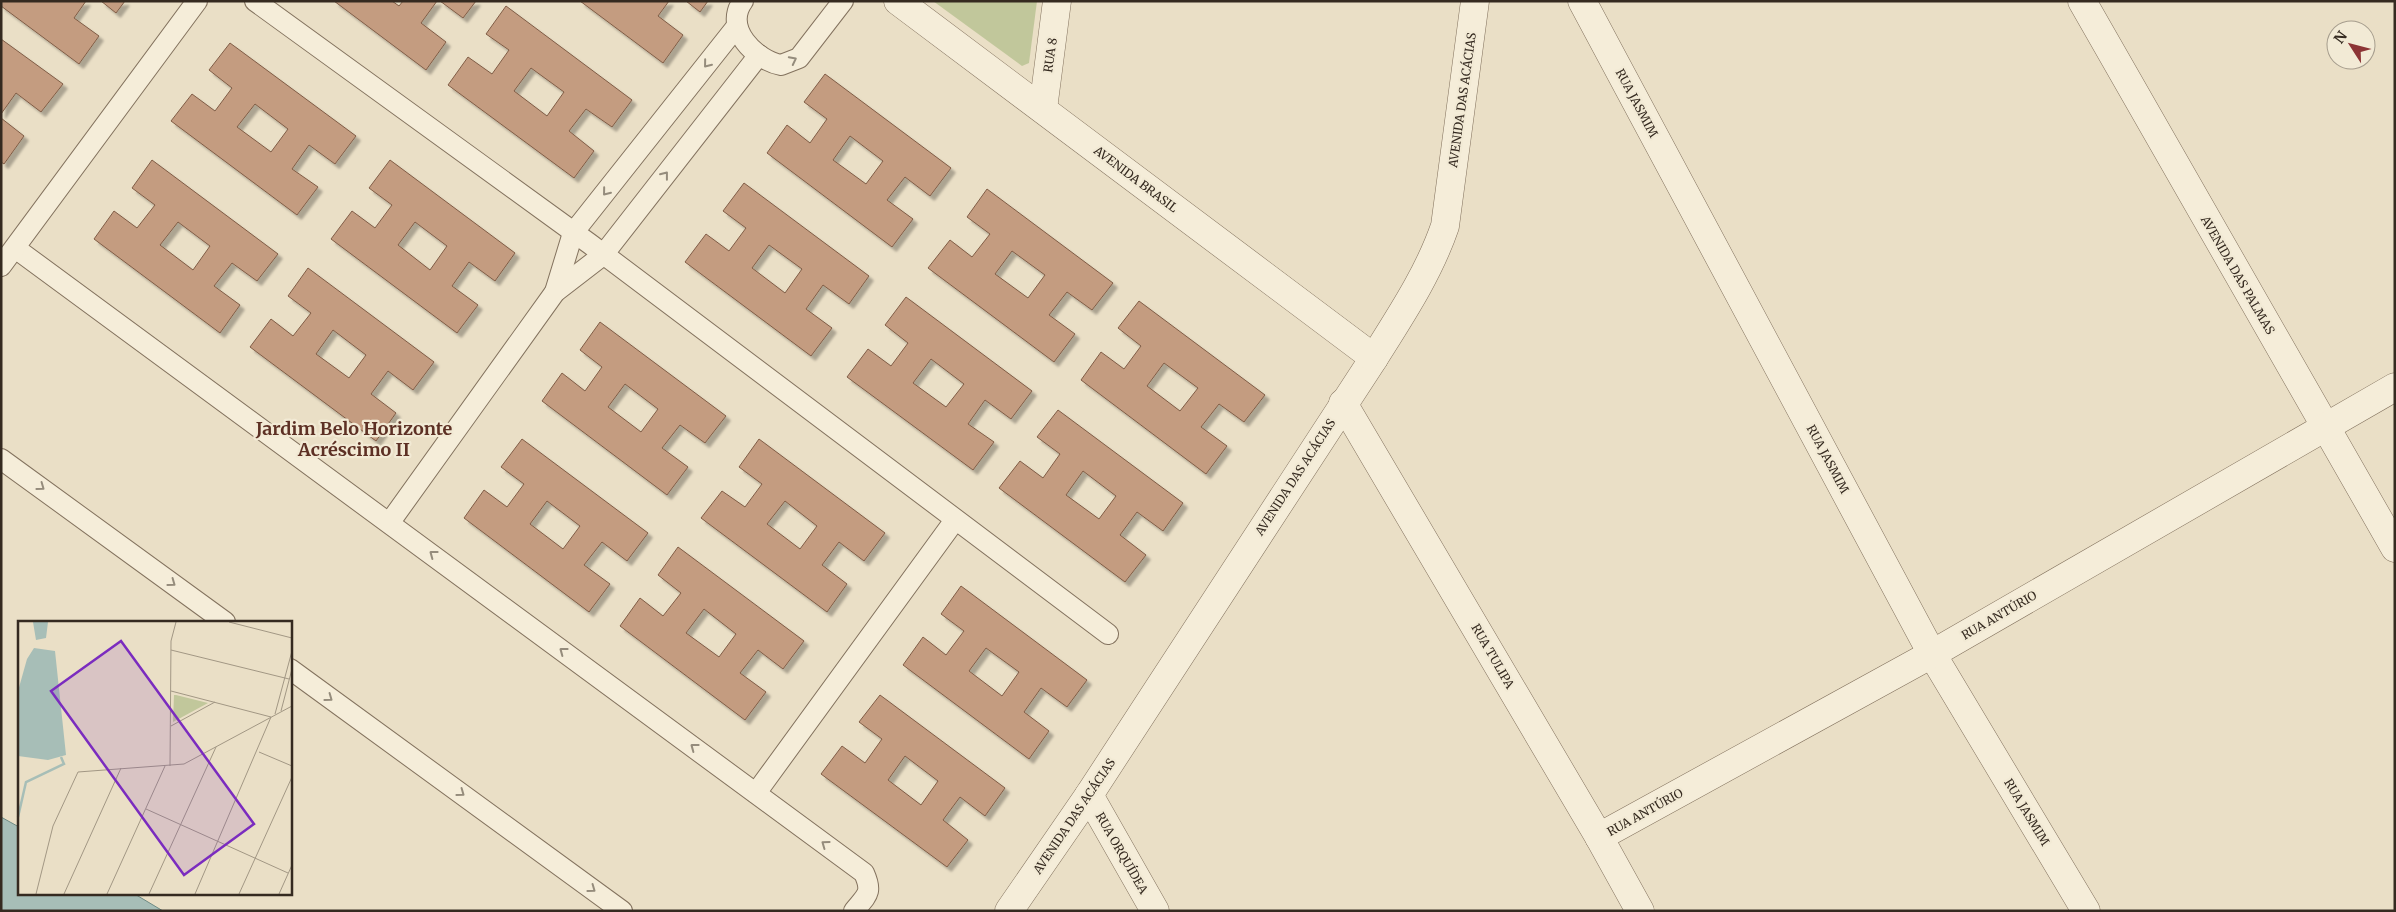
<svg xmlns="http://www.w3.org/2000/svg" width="2396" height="912" viewBox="0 0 2396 912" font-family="Merriweather,serif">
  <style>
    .green { fill: #c1c79b }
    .water { fill: #a7beb7; stroke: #6f8b84 }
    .building { fill: #c49c80; stroke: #805d46; fill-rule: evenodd; filter: url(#shadow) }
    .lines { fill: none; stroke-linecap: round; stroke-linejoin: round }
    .service-casing { stroke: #83725e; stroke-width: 22 }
    .minor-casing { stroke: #83725e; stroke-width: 29 }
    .tertiary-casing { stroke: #83725e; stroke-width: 29 }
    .service { stroke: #f5edd9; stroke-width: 20 }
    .minor { stroke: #f5edd9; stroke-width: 28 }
    .tertiary { stroke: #f5edd9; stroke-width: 28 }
    .oneway { stroke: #958c7c }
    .labels { text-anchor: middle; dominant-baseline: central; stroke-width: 4.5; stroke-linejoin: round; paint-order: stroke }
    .street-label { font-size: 12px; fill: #352a20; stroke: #f2ead5 }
    .district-label { font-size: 18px; font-weight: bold; fill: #5d3024; stroke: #f2ead5 }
    .inset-river { fill: none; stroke: #a7beb7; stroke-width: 2.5 }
    .inset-road { fill: none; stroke: #a29784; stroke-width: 1 }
    .view { fill: #7b2cbf; fill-opacity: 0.15; stroke: #7b2cbf; stroke-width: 2.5 }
    .inset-edge { fill: none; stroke: #352a20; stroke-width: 2.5 }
  </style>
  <defs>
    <filter id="shadow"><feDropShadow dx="4.5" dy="4.5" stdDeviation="1" flood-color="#0004"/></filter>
  </defs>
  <rect width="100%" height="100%" fill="#eadfc6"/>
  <polygon class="green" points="933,1 1037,1 1029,63 1022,66"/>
  <polygon class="water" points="1,817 19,827 19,893 133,893 163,911 1,911"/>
  <g class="building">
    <polygon points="1,1 86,1 74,18 99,36 79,64 1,6"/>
    <polygon points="101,1 125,1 116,13"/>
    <polygon points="334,1 392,1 399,6 403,1 437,1 421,23 446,42 426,70"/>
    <polygon points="440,1 476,1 463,18"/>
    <polygon points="580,1 669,1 658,16 683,35 663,63"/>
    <polygon points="686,1 708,1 700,12"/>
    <path d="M506 6 632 100 612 127 586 109 569 131 594 151 574 178 448 85 468 57 492 74 509 50 486 34ZM531 68 564 92 547 116 514 91Z"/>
    <polygon points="1,39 63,84 41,112 16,93 1,114"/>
    <path d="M230 43 356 136 335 164 309 145 292 169 318 187 297 215 171 121 192 94 215 111 232 88 209 70ZM255 104 288 129 271 152 237 127Z"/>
    <path d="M825 74 951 168 930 196 905 177 887 200 913 219 892 247 767 153 787 125 810 143 827 119 804 102ZM850 136 883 161 866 184 833 160Z"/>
    <polygon points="1,118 24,136 4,164 1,162"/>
    <path d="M152 160 278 254 257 281 232 263 214 286 240 305 220 333 94 239 114 211 137 228 155 205 132 188ZM178 222 210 246 193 270 160 245Z"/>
    <path d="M390 160 515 253 495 281 469 262 452 286 478 305 457 333 331 239 352 211 375 228 392 205 369 188ZM415 222 447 246 430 270 398 245Z"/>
    <path d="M744 183 869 276 849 304 823 285 806 309 832 328 811 356 685 262 706 234 729 251 746 228 723 211ZM769 245 802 269 785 293 752 268Z"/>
    <path d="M987 189 1113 283 1092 310 1067 292 1049 315 1075 334 1054 362 928 268 950 240 972 257 990 234 967 217ZM1012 251 1045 275 1028 298 995 274Z"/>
    <path d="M308 268 434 362 413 390 388 371 371 394 396 413 376 441 250 347 271 319 293 336 311 313 288 296ZM333 330 366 355 349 378 316 354Z"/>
    <path d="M906 297 1032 391 1011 419 985 400 968 424 994 442 973 470 847 377 868 349 891 366 908 343 885 325ZM931 359 964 384 946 407 913 383Z"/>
    <path d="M1139 301 1265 395 1244 422 1219 404 1201 427 1227 446 1206 474 1081 380 1101 352 1124 369 1141 346 1118 328ZM1164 363 1198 388 1180 411 1147 386Z"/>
    <path d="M600 322 726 416 705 443 680 425 662 448 688 467 667 495 542 401 562 373 585 391 602 367 580 350ZM625 384 658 409 641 432 608 407Z"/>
    <path d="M1058 410 1183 503 1163 531 1137 512 1120 535 1146 555 1125 582 999 488 1020 461 1043 478 1060 454 1037 437ZM1083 471 1116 496 1099 519 1066 495Z"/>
    <path d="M522 439 648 533 627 561 602 542 584 565 610 584 589 612 464 518 484 490 507 507 524 484 501 467ZM547 501 580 526 563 549 530 524Z"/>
    <path d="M759 439 885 533 864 561 839 542 822 565 847 584 827 612 701 518 722 491 745 507 762 484 739 467ZM785 501 817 526 800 549 767 524Z"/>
    <path d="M678 547 804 641 783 669 758 650 740 673 766 692 745 720 620 626 640 598 663 616 681 593 658 575ZM704 609 736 634 719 657 686 633Z"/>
    <path d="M961 586 1087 680 1067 707 1041 688 1024 712 1049 731 1029 759 903 665 923 637 946 655 964 631 941 614ZM986 648 1019 672 1002 696 969 671Z"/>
    <path d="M880 695 1005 788 985 816 960 797 943 820 968 840 947 867 821 774 842 746 865 763 882 739 859 722ZM905 756 938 781 921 805 888 780Z"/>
  </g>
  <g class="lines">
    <defs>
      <g id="service">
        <polyline points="255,1 590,244 1108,634"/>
        <path d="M743 1C723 28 755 60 781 65L799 58 843 1"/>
        <path d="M15 248 864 873C873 893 867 895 854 911"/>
        <polyline points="1,266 197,1"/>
        <polyline points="555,292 573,233 737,26"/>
        <polyline points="1,459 225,622"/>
        <polyline points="390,522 555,292 603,255 759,55"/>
        <polyline points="290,669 622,911"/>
        <polyline points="756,793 955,520"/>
      </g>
      <g id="minor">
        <polyline points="1582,1 1932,654 2086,911"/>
        <polyline points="2082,1 2395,548"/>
        <polyline points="1043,109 1057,1"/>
        <polyline points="1343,403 1599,837 1640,911"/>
        <polyline points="1089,795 1155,911"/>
        <polyline points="1599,837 1932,654 2395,387"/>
        <polyline points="1009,911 1089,795 1374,358"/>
      </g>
      <path id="tertiary" d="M898 1 1374 358C1401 315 1429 273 1445 226L1475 1"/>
    </defs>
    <use href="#service" class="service-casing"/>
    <use href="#minor" class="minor-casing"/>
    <use href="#tertiary" class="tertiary-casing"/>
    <use href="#service" class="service"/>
    <use href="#minor" class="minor"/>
    <use href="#tertiary" class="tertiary"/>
  </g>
  <defs><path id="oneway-chevron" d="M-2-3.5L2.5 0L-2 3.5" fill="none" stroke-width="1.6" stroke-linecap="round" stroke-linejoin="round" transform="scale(1.25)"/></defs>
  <g class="oneway">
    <use href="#oneway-chevron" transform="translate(793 60) rotate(-27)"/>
    <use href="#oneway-chevron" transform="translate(707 64) rotate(129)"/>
    <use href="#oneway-chevron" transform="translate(665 175) rotate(-52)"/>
    <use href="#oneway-chevron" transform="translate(606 192) rotate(129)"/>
    <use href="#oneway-chevron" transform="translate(41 487) rotate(36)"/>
    <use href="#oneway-chevron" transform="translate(433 554) rotate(-143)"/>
    <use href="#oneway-chevron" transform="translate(172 583) rotate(36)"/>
    <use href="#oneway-chevron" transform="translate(563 651) rotate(-143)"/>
    <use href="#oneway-chevron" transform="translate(329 698) rotate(36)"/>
    <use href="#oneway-chevron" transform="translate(694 747) rotate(-143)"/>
    <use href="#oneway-chevron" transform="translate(461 793) rotate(36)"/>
    <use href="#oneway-chevron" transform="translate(825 844) rotate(-144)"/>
    <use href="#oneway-chevron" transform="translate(592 889) rotate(36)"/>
  </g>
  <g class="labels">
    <g class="street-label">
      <text transform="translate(1050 55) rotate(-82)">RUA 8</text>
      <text transform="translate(1462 100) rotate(-82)">AVENIDA DAS ACÁCIAS</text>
      <text transform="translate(1637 103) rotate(62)">RUA JASMIM</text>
      <text transform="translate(1136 179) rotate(37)">AVENIDA BRASIL</text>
      <text transform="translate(2238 275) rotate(60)">AVENIDA DAS PALMAS</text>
      <text transform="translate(1828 459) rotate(62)">RUA JASMIM</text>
      <text transform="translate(1295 477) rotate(-57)">AVENIDA DAS ACÁCIAS</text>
      <text transform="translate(1999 615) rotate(-30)">RUA ANTÚRIO</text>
      <text transform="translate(1493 656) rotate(60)">RUA TULIPA</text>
      <text transform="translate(1645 812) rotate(-29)">RUA ANTÚRIO</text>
      <text transform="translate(2027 812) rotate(59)">RUA JASMIM</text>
      <text transform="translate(1074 816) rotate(-56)">AVENIDA DAS ACÁCIAS</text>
      <text transform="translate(1122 853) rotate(60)">RUA ORQUÍDEA</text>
    </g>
    <g class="district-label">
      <text x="354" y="428">Jardim Belo Horizonte<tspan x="354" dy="21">Acréscimo II</tspan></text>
    </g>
  </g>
  <g transform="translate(18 621)">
    <rect width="274" height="274" fill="#eadfc6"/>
    <path d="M156 74H158L190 82 155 101Z" fill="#c1c79b"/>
    <path d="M15 1H30L28 17 18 19ZM16 27 37 30 48 134 30 139 0 135V70L9 38Z" fill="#a7beb7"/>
    <path class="inset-river" d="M0 196 8 161 46 143 43 136"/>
    <path class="inset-road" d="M211 1 274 17M153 29 271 58M153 70 253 96 177 273M263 90 274 48M257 93 274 30M153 105 197 81M241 131 274 145M152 145 153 20 158 1M128 188 270 252M18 273 35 205 60 151 166 143 274 85M46 273 103 147M89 273 147 145M131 273 198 126M221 273 274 156M261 273 274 244"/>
    <path class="view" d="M103 20 236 203 166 254 33 70Z"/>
    <rect width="274" height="274" class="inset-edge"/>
  </g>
  <rect width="2396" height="912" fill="none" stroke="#352a20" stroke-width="5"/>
  <g transform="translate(2351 45) rotate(306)"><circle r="24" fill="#f2ead5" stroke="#a69d8d"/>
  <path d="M0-4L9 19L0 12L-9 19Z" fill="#8c3435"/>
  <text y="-8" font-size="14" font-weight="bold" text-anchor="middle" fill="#352a20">N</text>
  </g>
</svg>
